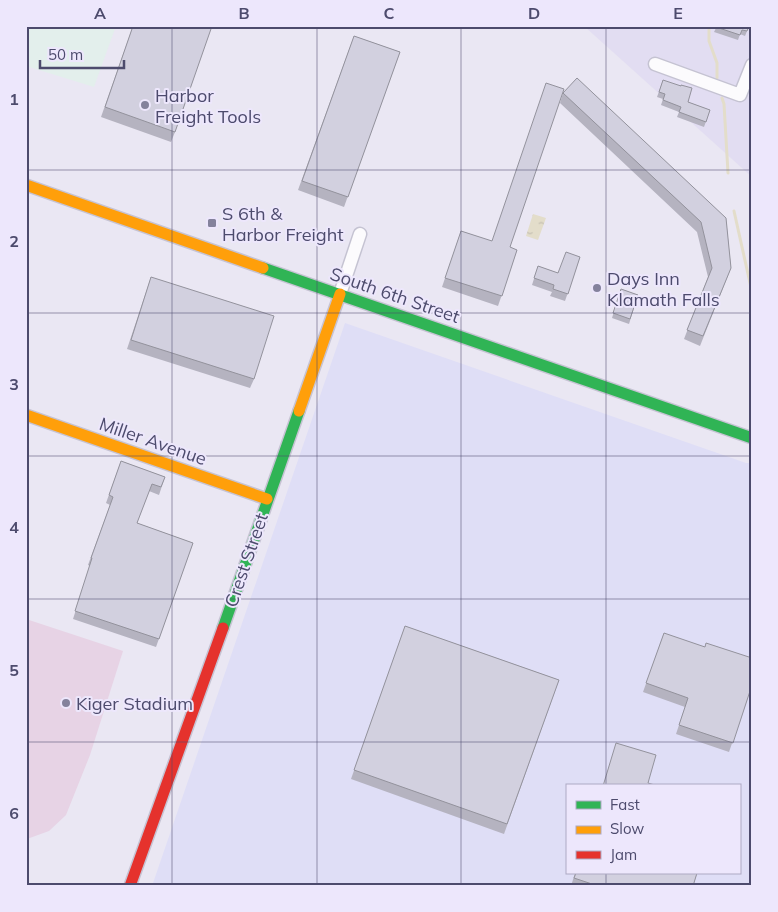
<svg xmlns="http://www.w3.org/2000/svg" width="778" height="912" viewBox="0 0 778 912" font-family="Mulish,sans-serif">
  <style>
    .residential { fill: #e2ddf2 }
    .commercial { fill: #dfdef6; fill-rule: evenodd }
    .education { fill: #e3efec }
    .green { fill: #e7d3e5 }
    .water { fill: url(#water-ripples) }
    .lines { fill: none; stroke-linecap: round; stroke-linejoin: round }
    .stream { stroke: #e3ddca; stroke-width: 3 }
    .street-casing { stroke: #c5c3d2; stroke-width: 15 }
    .fast-casing { stroke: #c6c3d3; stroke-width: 14 }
    .slow-casing { stroke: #c6c3d3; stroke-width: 14 }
    .jam-casing { stroke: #c6c3d3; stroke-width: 14 }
    .street { stroke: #fcfbfd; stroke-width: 12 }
    .fast { stroke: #30b455; stroke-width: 11 }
    .slow { stroke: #ff9f0a; stroke-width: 11 }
    .jam { stroke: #e5322d; stroke-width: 11 }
    .wall { fill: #b5b3c0 }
    .shaded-wall { fill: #93929c }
    .building { fill: #d2d0df; stroke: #93929c }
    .grid { fill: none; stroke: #4d4b6d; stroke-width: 1; stroke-opacity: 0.55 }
    .poi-dot { fill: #84829c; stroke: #ede7fc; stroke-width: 2 }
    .labels { text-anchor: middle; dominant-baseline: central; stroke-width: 4; stroke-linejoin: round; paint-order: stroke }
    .poi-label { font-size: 18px; fill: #4d4b6d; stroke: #ede7fc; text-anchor: start }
    .street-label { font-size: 18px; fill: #4d4b6d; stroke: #ede7fc }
    .neatline { fill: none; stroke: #4d4b6d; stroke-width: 2 }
    .grid-label { font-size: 16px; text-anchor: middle; font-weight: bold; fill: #4d4b6d }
  </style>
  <defs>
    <pattern id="water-ripples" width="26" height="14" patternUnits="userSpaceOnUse" patternTransform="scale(1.25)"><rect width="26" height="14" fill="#e3ddca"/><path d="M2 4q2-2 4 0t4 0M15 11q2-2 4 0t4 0" fill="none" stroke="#c4bfb1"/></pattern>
  </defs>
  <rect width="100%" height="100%" fill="#eae7f3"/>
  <polygon class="residential" points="584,26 752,26 752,177"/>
  <path class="commercial" d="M345 323 746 463H752V886H152ZM567 786H739V873H567Z"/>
  <polygon class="education" points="26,26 116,26 94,87 26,66"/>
  <polygon class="green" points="26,619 123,651 90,755 66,815 49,831 27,839 26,839"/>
  <polygon class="water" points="533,214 546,218 538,240 526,236"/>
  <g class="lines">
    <g class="stream">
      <polyline points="709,26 709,41 717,63 717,78"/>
      <polyline points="722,98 724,104 728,173"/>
      <polyline points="734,211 752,292"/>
    </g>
    <defs>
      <g id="street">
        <polyline points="655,64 740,95 752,65"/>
        <polyline points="340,294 360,234"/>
      </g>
      <g id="fast">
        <polyline points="263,268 752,438"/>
        <polyline points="223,628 299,411"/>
      </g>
      <g id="slow">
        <polyline points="26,185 263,268"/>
        <polyline points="299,411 340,294"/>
        <polyline points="26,415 267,499"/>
      </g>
      <polyline id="jam" points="130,886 223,628"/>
    </defs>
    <use href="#street" class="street-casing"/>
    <use href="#fast" class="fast-casing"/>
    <use href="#slow" class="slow-casing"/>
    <use href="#jam" class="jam-casing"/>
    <use href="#street" class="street"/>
    <use href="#fast" class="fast"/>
    <use href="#slow" class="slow"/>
    <use href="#jam" class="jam"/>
  </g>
  <g class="wall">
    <polygon points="133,26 175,132 171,142 101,117"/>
    <polygon points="717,26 749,26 745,36 740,34 738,40 714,32"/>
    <polygon points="354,36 400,52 344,207 298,190"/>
    <polygon points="663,80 688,102 710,110 704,127 677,117 679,112 661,105 663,99 657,97"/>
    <polygon points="563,93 726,218 731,268 700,346 684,339 708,277 697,232 560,103"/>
    <polygon points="461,231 517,250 498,306 442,287"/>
    <polygon points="580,257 565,301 550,296 552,292 532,285 538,266 558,273"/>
    <polygon points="151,277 254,379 250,388 127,349"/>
    <polygon points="621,289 638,295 629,324 612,318"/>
    <polygon points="121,461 165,477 159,495 149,491 137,523 193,543 156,647 73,619 90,566 88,565 110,505 106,503"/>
    <polygon points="405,626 559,680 504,834 351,779"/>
    <polygon points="664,633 752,685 729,752 676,734 685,707 643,692"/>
    <polygon points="575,873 697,873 693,886 571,886"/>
  </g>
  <polygon class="shaded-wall" points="641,26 651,26 650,28 640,29"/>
  <g class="building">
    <polygon points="133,26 212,26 175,132 105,107"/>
    <polygon points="717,26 749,26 747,31 742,30 740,35 716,27"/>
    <polygon points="354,36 400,52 348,197 302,181"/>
    <polygon points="577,78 726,218 731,268 703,336 687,330 712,268 701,222 563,93"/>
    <polygon points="663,80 681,86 681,85 692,88 688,102 710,110 706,122 679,112 681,107 663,100 665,94 659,92"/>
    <polygon points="546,83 564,89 510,247 517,250 502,296 445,278 461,231 492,241"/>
    <polygon points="566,252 580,257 568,294 553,289 554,285 534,278 538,266 558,273"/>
    <polygon points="151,277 274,316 254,379 131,340"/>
    <polygon points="621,289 638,295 630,319 613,313"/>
    <polygon points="121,461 165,477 161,487 152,484 137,523 193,543 159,639 75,611 92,558 91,558 113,497 109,495"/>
    <polygon points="405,626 559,680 507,824 354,770"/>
    <polygon points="664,633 705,647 706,643 752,658 752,685 733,743 679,725 688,698 646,683"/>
    <polygon points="616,743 656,755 648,783 658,786 603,786"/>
    <polygon points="576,873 697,873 693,886 598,886 574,878"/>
  </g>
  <path class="grid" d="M172 26V886M317 26V886M461 26V886M606 26V786M26 170H752M26 313H752M26 456H752M26 599H752M26 742H752M606 873V886"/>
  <g class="poi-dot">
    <circle cx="145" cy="105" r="5"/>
    <rect x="207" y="218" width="10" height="10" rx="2.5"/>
    <circle cx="597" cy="288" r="5"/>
    <circle cx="66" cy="703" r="5"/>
  </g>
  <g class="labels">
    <g class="poi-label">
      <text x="155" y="95">Harbor<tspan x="155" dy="21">Freight Tools</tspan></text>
      <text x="222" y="213">S 6th &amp;<tspan x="222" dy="21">Harbor Freight</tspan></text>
      <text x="607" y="278">Days Inn<tspan x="607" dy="21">Klamath Falls</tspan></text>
      <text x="76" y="703">Kiger Stadium</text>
    </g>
    <g class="street-label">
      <text transform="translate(395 295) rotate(19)">South 6th Street</text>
      <text transform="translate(153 441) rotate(19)">Miller Avenue</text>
      <text transform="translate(246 560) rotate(-71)">Crest Street</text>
    </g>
  </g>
  <rect width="778" height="912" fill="none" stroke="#ede7fc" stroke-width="55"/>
  <rect x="566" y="784" width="175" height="90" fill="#ede7fc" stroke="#ada9c3"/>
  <rect x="576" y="801" width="25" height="8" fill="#30b455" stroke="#ada9c3"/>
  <text x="610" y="810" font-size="15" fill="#4d4b6d">Fast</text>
  <rect x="576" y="826" width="25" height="8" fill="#ff9f0a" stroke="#ada9c3"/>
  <text x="610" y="834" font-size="15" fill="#4d4b6d">Slow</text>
  <rect x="576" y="851" width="25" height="8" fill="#e5322d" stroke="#ada9c3"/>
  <text x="610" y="860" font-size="15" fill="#4d4b6d">Jam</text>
  <path d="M40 60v8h84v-8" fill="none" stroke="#4d4b6d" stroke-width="2.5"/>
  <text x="48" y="60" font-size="15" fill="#4d4b6d" stroke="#ede7fc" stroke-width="4" paint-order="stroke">50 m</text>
  <rect x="28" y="28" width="722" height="856" class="neatline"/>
  <g class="grid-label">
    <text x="100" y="19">A</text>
    <text x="244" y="19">B</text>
    <text x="389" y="19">C</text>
    <text x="534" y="19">D</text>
    <text x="678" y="19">E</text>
    <text x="14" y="105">1</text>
    <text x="14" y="247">2</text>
    <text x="14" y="390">3</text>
    <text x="14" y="533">4</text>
    <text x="14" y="676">5</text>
    <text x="14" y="819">6</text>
  </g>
</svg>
